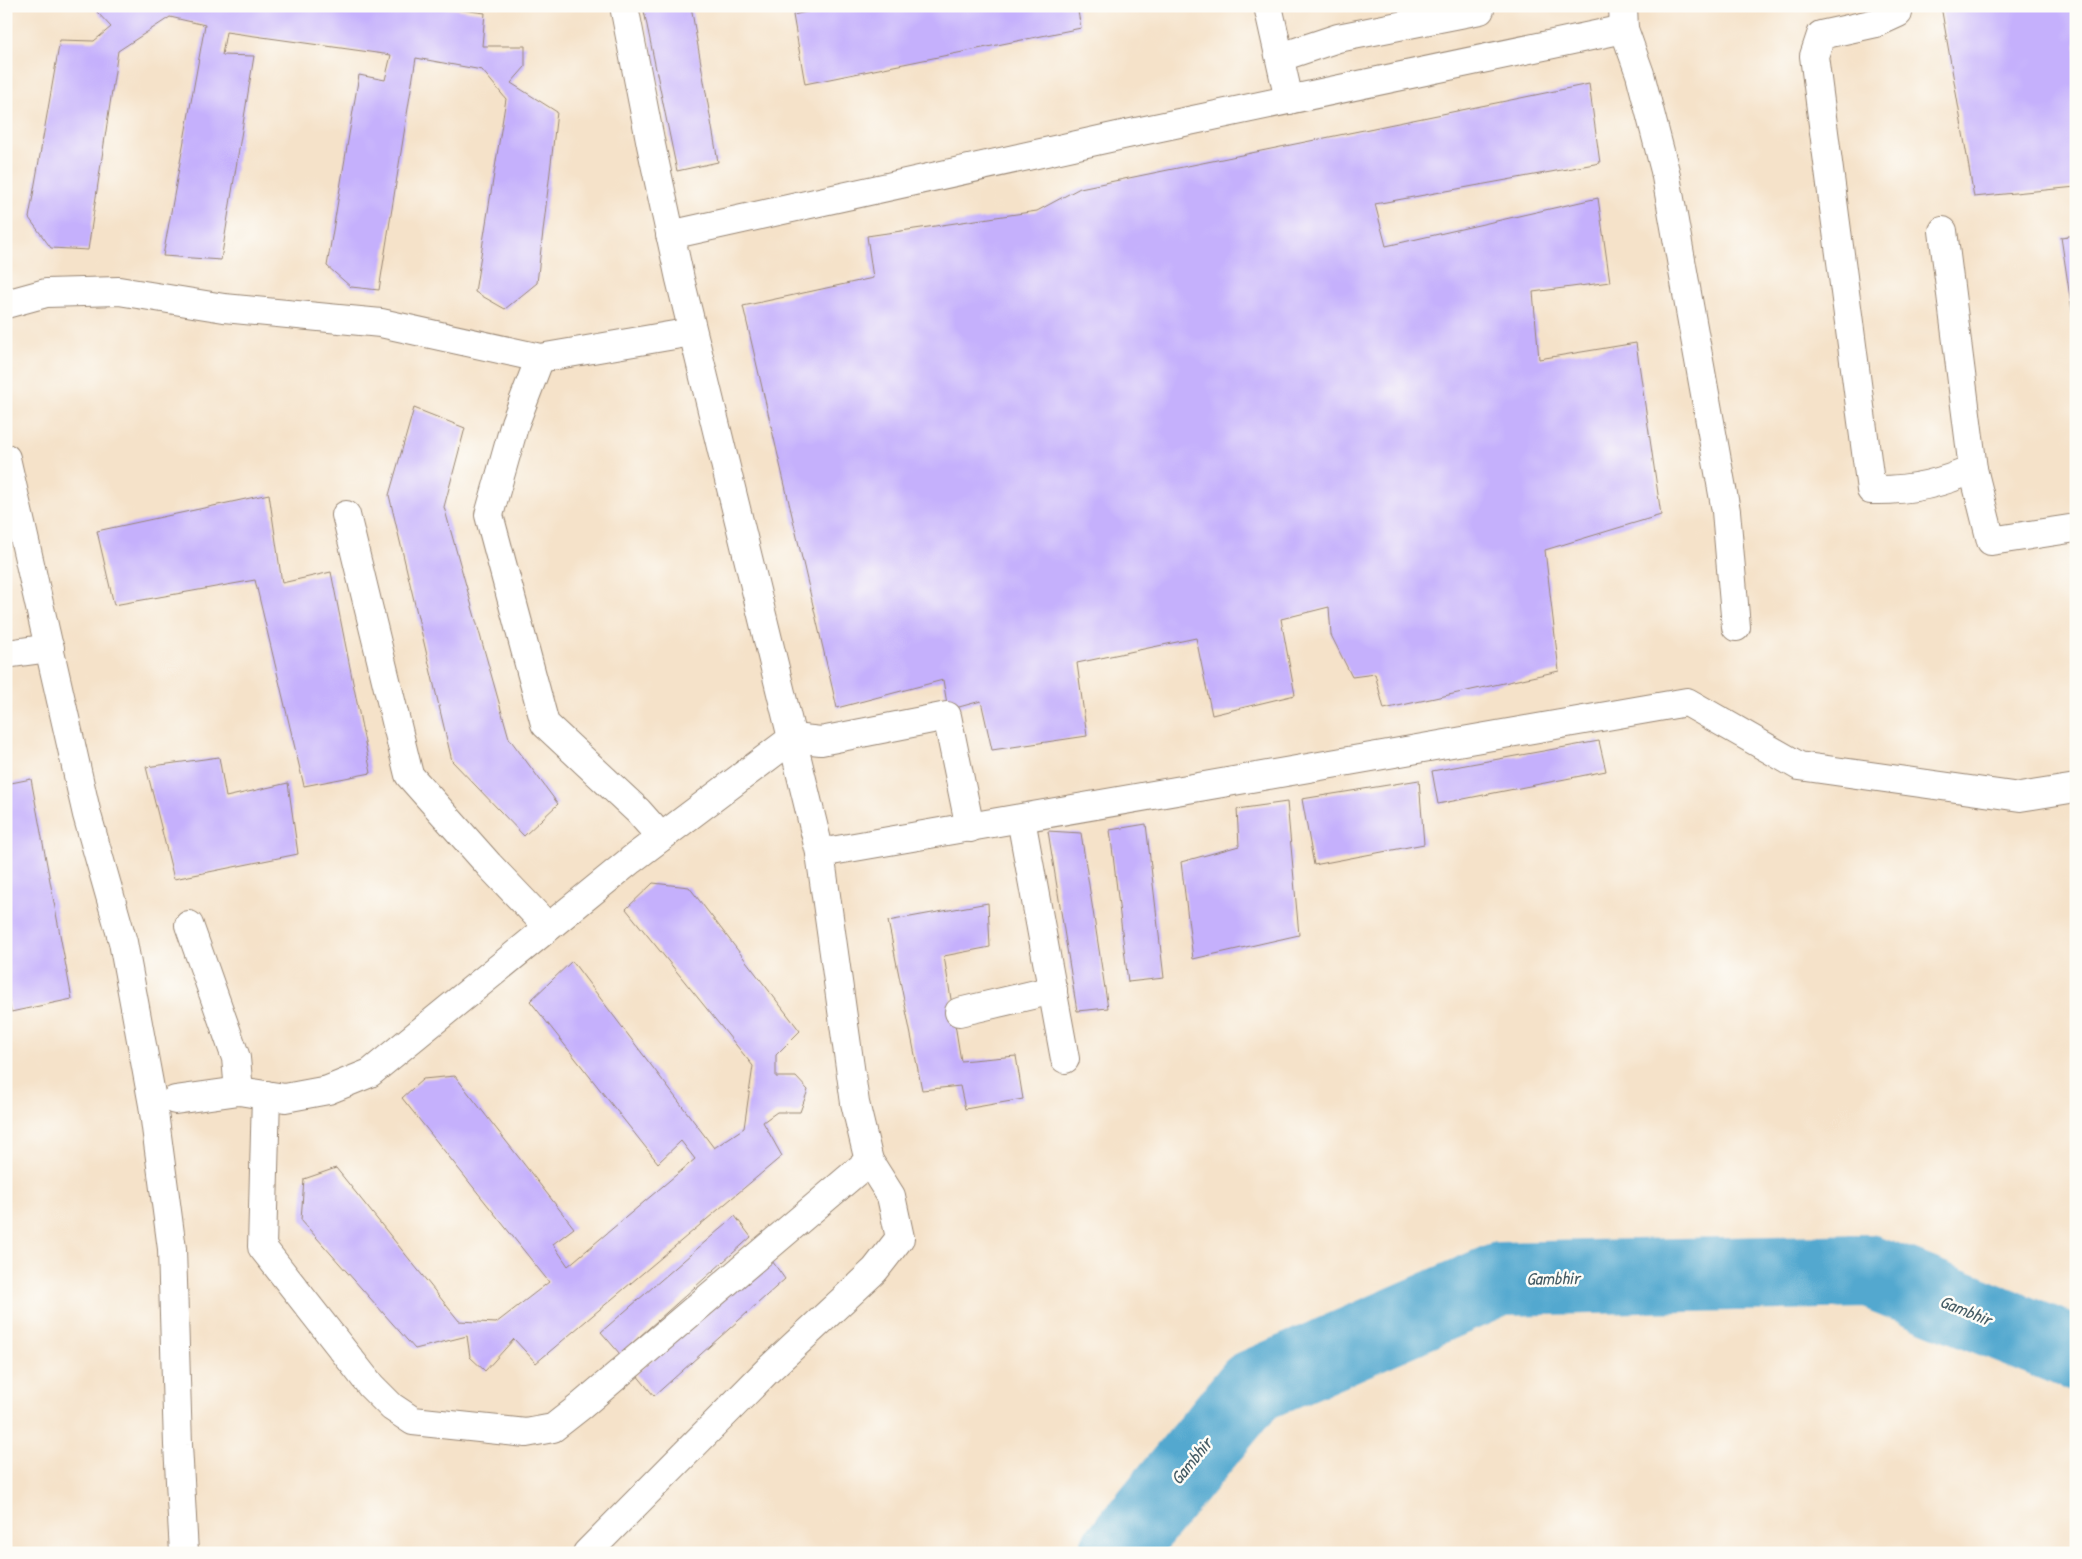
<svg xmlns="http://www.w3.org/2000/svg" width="2082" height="1559" viewBox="0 0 2082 1559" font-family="'Patrick Hand',sans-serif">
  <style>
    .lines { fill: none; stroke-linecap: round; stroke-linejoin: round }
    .river { stroke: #53a8cf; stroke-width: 74 }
    .building { fill: #c5b0fc }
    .minor-casing { stroke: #988674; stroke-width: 30 }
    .minor { stroke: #fff; stroke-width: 28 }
    .labels { text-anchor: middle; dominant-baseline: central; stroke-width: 5; stroke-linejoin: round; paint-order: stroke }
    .water-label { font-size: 18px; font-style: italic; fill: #455c65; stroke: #fdfcf7 }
  </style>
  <rect width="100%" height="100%" fill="#fdfcf7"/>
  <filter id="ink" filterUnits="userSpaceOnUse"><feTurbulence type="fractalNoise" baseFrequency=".02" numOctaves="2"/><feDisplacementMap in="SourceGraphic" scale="10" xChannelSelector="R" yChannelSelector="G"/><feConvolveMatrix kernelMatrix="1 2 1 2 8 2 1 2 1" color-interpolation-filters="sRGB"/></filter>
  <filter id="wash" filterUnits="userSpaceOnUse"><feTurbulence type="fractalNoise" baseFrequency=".0096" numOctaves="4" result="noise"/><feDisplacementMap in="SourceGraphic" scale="20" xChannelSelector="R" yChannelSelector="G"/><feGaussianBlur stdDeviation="1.12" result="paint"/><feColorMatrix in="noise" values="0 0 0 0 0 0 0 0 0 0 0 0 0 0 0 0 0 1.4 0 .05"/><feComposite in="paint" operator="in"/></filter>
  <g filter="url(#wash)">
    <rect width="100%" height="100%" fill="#f5e2c9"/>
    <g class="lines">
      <polyline class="river" points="1116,1553 1252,1387 1500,1279 1869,1271 2076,1354"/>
    </g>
    <g id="blocks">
      <g class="building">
        <polygon points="98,6 431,6 485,13 482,46 525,46 525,67 511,83 557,112 537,283 505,309 475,292 506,99 482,70 416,58 379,290 351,287 327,266 359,75 385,80 391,55 226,32 222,55 254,56 221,260 163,256 205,25 170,17 118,51 88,250 51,248 29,218 60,40 94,41 111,27 97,12"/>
        <polygon points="643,6 691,6 718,162 677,171"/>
        <polygon points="833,6 1077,6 1081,28 805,84 793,15"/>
        <polygon points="1941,6 2076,6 2076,187 1974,197"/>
        <polygon points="1589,84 1600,163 1375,204 1386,246 1598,198 1610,282 1533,292 1539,359 1636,343 1661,515 1545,550 1559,671 1384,709 1375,674 1352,677 1331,635 1329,607 1281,619 1295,695 1212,715 1196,638 1077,663 1087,736 992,750 981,701 948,710 943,680 837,708 743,306 873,278 867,236 1037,211 1080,188"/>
        <polygon points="2076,235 2076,330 2075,331 2061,237"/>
        <polygon points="414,408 465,428 444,507 509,738 558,804 524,836 452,761 389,495"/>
        <polygon points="269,494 282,583 331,572 371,773 304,786 255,580 114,605 97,531"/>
        <polygon points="1599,741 1606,771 1438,804 1432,771"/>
        <polygon points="219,757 226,797 288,783 298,854 174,879 146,767"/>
        <polygon points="31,779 72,999 11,1012 6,988 6,784"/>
        <polygon points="1419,780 1424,844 1314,865 1302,799"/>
        <polygon points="1287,802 1299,935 1193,959 1181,862 1239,846 1237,809"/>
        <polygon points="1146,824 1164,978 1128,982 1110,830"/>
        <polygon points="1048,831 1081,833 1108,1008 1077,1011"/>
        <polygon points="653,883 689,887 800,1031 776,1055 776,1077 796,1077 808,1090 800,1112 777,1112 763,1122 782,1156 536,1363 514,1339 485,1371 470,1357 467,1336 415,1349 301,1220 304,1179 336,1168 459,1321 496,1323 549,1282 402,1098 423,1079 455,1076 574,1228 553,1244 568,1266 695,1159 681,1141 658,1163 530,1001 572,961 714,1148 744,1128 753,1066 626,909"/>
        <polygon points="988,903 990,947 944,956 961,1061 1016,1056 1023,1099 965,1109 960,1086 922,1090 888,921"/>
        <polygon points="735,1216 751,1237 620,1354 601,1332"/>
        <polygon points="770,1258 785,1279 654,1396 636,1374"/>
      </g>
    </g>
  </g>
  <g filter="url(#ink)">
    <use href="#blocks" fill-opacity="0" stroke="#988674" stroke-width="1"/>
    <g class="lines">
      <defs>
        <g id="minor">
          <polyline points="1268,6 1289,100"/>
          <polyline points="1623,6 1624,29 1640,74 1665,171 1726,511 1736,627"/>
          <path d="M1899 6 1898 13 1876 23 1821 35 1814 56 1871 490C1906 491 1941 484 1973 469"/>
          <polyline points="1281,57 1338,38 1480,10"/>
          <polyline points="1943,231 1973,469 1991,541 2076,528"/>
          <polyline points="670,235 1127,134 1624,29"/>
          <polyline points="6,304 46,293 119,291 224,308 381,323 540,358 692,332"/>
          <polyline points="540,358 515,423 489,515 545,724 638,811 661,837"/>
          <polyline points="6,458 87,815 123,942 153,1105 172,1249 178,1445 184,1553"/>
          <polyline points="346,515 409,775 489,865 548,927"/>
          <polyline points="6,654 50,648"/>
          <polyline points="1021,819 1065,1059"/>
          <polyline points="820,853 1687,702 1799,766 2020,797 2076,788"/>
          <polyline points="189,925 236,1058 239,1091"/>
          <polyline points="959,1012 1053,990"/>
          <polyline points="266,1095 262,1247 371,1386 392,1407 413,1421 526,1433 553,1428 581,1406 869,1161"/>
          <polyline points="175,1100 239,1091 285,1098 328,1090 370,1073 631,860 793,738 821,741 947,716 970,828"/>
          <polyline points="587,1553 768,1370 875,1270 900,1238 891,1196 869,1161 855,1103 820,853 680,279 651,145 624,6"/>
        </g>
      </defs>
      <use href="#minor" class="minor-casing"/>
      <use href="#minor" class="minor"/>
    </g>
  </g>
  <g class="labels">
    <g class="water-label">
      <text transform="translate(1553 1278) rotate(-1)">Gambhir</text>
      <text transform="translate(1966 1310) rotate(22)">Gambhir</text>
      <text transform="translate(1191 1461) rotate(-51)">Gambhir</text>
    </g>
  </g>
  <rect width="2082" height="1559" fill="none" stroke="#fdfcf7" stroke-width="25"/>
</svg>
